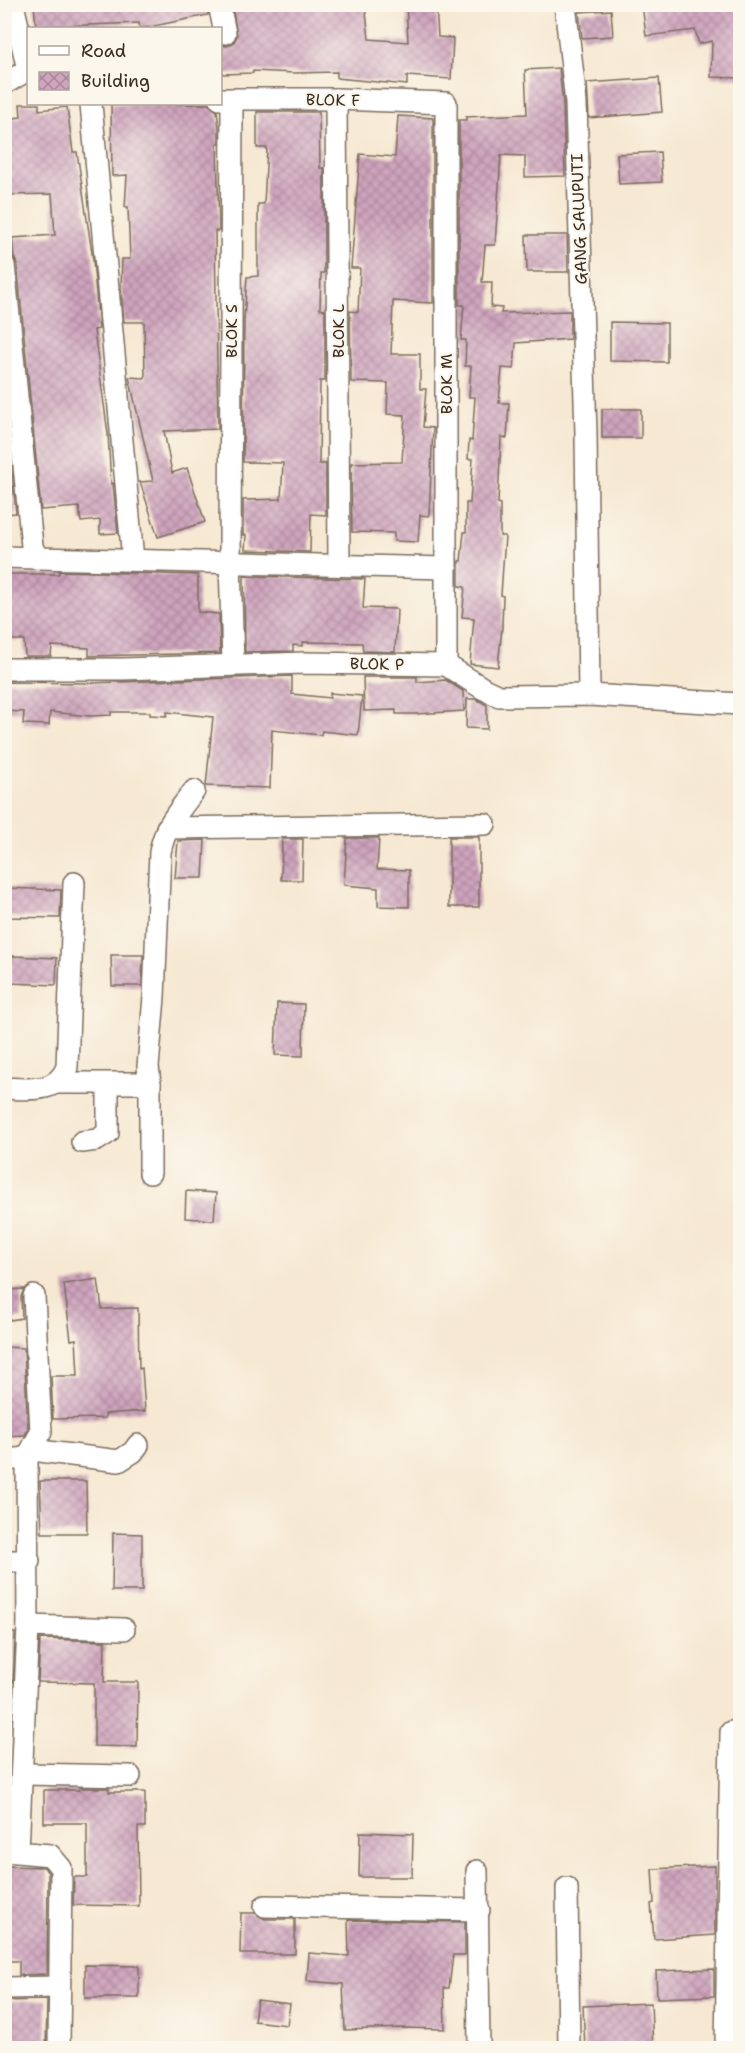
<svg xmlns="http://www.w3.org/2000/svg" width="745" height="2053" viewBox="0 0 745 2053" font-family="'Shantell Sans',sans-serif">
  <style>
    .building { fill: url(#building-cross-hatch) }
    .lines { fill: none; stroke-linecap: round; stroke-linejoin: round }
    .street-casing { stroke: #7c6c5d; stroke-width: 24 }
    .street { stroke: #fff; stroke-width: 21 }
    .labels { text-anchor: middle; dominant-baseline: central; stroke-width: 4.5; stroke-linejoin: round; paint-order: stroke }
    .street-label { font-size: 16px; fill: #3b2a1e; stroke: #fbf7ec }
  </style>
  <defs>
    <pattern id="building-cross-hatch" width="8" height="8" patternUnits="userSpaceOnUse" patternTransform="scale(1.5)"><rect width="8" height="8" fill="#cfa4be"/><path d="M0 0l8 8M0 8l8-8" fill="none" stroke="#a9869a"/></pattern>
  </defs>
  <rect width="100%" height="100%" fill="#fbf7ec"/>
  <filter id="ink" filterUnits="userSpaceOnUse"><feTurbulence type="fractalNoise" baseFrequency=".0167" numOctaves="2"/><feDisplacementMap in="SourceGraphic" scale="12" xChannelSelector="R" yChannelSelector="G"/><feConvolveMatrix kernelMatrix="1 2 1 2 8 2 1 2 1" color-interpolation-filters="sRGB"/></filter>
  <filter id="wash" filterUnits="userSpaceOnUse"><feTurbulence type="fractalNoise" baseFrequency=".008" numOctaves="4" result="noise"/><feDisplacementMap in="SourceGraphic" scale="24" xChannelSelector="R" yChannelSelector="G"/><feGaussianBlur stdDeviation="1.35" result="paint"/><feColorMatrix in="noise" values="0 0 0 0 0 0 0 0 0 0 0 0 0 0 0 0 0 1.4 0 .05"/><feComposite in="paint" operator="in"/></filter>
  <g filter="url(#wash)">
    <rect width="100%" height="100%" fill="#f6e8d2"/>
    <g id="blocks">
      <g class="building">
        <polygon points="34,4 207,4 208,15 144,28 140,28 139,23 36,27"/>
        <polygon points="232,4 365,4 369,39 408,42 406,4 436,4 438,37 453,38 451,79 407,76 407,85 337,78 337,72 295,73 253,71 253,73 222,74 220,45 227,46 233,43 237,36"/>
        <polygon points="642,4 678,4 678,9 699,4 741,4 741,78 711,77 712,41 699,44 695,30 646,36"/>
        <polygon points="611,10 613,36 582,38 579,12"/>
        <polygon points="559,68 563,104 565,176 525,177 525,156 501,155 495,245 485,245 482,282 492,282 491,307 502,308 501,313 570,311 570,339 516,343 514,369 502,368 499,403 509,403 507,438 501,437 498,503 500,504 500,536 505,536 501,595 503,596 502,627 498,667 470,664 474,618 462,617 465,587 459,586 459,561 461,561 464,532 466,532 466,503 470,503 473,459 468,459 469,440 472,441 475,397 469,397 471,366 465,366 466,340 461,340 464,305 459,305 459,120 466,120 466,117 527,114 525,70"/>
        <polygon points="659,78 662,112 589,118 587,83"/>
        <polygon points="20,104 39,104 39,110 67,107 73,152 77,152 93,260 99,329 94,330 108,434 111,484 113,483 118,533 100,534 100,520 81,522 79,507 41,510 17,264 14,257 12,238 55,235 52,194 7,195 4,119 21,117"/>
        <polygon points="111,104 208,104 217,111 219,128 219,144 217,144 219,231 215,231 218,429 164,431 172,473 187,468 205,522 158,537 140,482 153,481 129,377 145,378 144,322 124,322 121,288 122,259 130,259 128,207 125,207 127,175 112,176"/>
        <polygon points="257,112 319,112 320,168 324,168 324,273 321,273 320,309 325,310 325,381 320,381 319,464 326,464 326,515 311,514 310,552 245,550 246,535 243,535 243,500 281,499 283,463 243,462 244,320 247,277 258,276 258,204 264,204 267,148 257,148"/>
        <polygon points="398,116 433,118 433,303 393,301 391,354 420,354 420,389 426,389 423,427 433,428 429,516 420,515 418,542 394,541 394,533 352,532 351,463 402,462 405,415 387,414 388,383 351,382 350,311 358,312 360,268 351,268 360,154 395,157"/>
        <polygon points="660,152 662,182 619,184 617,154"/>
        <polygon points="526,235 567,235 568,272 527,272"/>
        <polygon points="610,322 667,323 667,362 610,361"/>
        <rect x="602" y="409" width="39" height="29"/>
        <polygon points="4,426 7,426 16,513 4,514"/>
        <polygon points="59,571 198,575 198,612 219,614 220,653 89,656 89,648 52,646 51,656 25,656 24,640 4,640 4,574 59,574"/>
        <polygon points="244,576 365,579 363,608 397,609 395,652 363,651 362,643 303,642 303,646 293,645 293,651 245,652"/>
        <polygon points="292,676 292,694 330,698 330,693 362,696 358,735 322,731 321,735 272,730 270,788 206,786 213,717 167,712 167,716 150,715 150,712 111,712 111,715 90,716 50,712 49,725 23,724 24,712 4,711 4,682 89,683"/>
        <polygon points="363,677 417,677 417,682 446,680 463,691 464,711 415,714 396,714 396,710 364,711"/>
        <polygon points="467,699 476,699 487,705 487,729 466,728"/>
        <rect x="449" y="837" width="30" height="70"/>
        <polygon points="347,838 379,838 377,869 409,870 409,907 378,906 378,888 344,885"/>
        <polygon points="282,839 303,839 302,880 281,880"/>
        <polygon points="205,840 203,878 175,878 178,841"/>
        <polygon points="4,888 61,890 60,918 4,917"/>
        <polygon points="111,955 143,955 142,986 112,986"/>
        <polygon points="12,956 57,958 56,985 10,983"/>
        <polygon points="277,1003 304,1004 303,1056 275,1055"/>
        <polygon points="186,1191 216,1193 214,1220 185,1218"/>
        <polygon points="98,1279 102,1309 138,1308 139,1369 142,1368 145,1411 105,1414 105,1418 53,1419 51,1376 78,1376 76,1339 71,1340 64,1284"/>
        <polygon points="24,1289 21,1297 22,1318 4,1321 4,1290"/>
        <polygon points="4,1347 24,1348 28,1429 25,1435 4,1436"/>
        <polygon points="40,1481 86,1481 87,1533 42,1533"/>
        <polygon points="113,1533 142,1534 142,1591 112,1591"/>
        <polygon points="4,1633 15,1633 13,1682 4,1682"/>
        <polygon points="40,1639 105,1641 104,1682 138,1682 137,1747 94,1746 94,1683 38,1682"/>
        <polygon points="79,1788 109,1788 109,1792 145,1792 145,1827 138,1827 139,1906 73,1905 74,1877 87,1877 87,1823 44,1823 44,1790 79,1790"/>
        <polygon points="360,1832 413,1834 412,1877 359,1877"/>
        <polygon points="4,1866 44,1867 48,1873 47,1974 19,1975 19,1961 4,1961"/>
        <polygon points="715,1866 715,1935 654,1939 651,1904 654,1903 652,1869"/>
        <polygon points="241,1913 255,1913 265,1919 295,1919 295,1954 240,1954"/>
        <polygon points="348,1920 465,1922 465,1955 453,1955 449,1988 444,1988 445,2029 402,2028 345,2030 343,1984 307,1981 309,1953 349,1956"/>
        <polygon points="85,1965 139,1966 139,1998 85,1998"/>
        <polygon points="714,1969 714,1996 657,1998 656,1971"/>
        <polygon points="47,2000 46,2049 4,2049 4,2001"/>
        <polygon points="257,2000 290,2004 287,2025 254,2021"/>
        <polygon points="651,2003 653,2049 585,2049 583,2006"/>
      </g>
    </g>
  </g>
  <g filter="url(#ink)">
    <use href="#blocks" fill-opacity="0" stroke="#7c6c5d" stroke-width="1.5"/>
    <g class="lines">
      <defs>
        <g id="street">
          <polyline points="219,4 225,33"/>
          <polyline points="565,4 576,103 586,434 589,695"/>
          <polyline points="4,84 28,70 13,4"/>
          <polyline points="220,99 336,99 446,103 446,665"/>
          <polyline points="336,99 339,564"/>
          <polyline points="232,100 230,562 233,664"/>
          <polyline points="91,104 133,560"/>
          <polyline points="4,265 32,546 37,558 446,568"/>
          <polyline points="4,557 37,558"/>
          <polyline points="4,669 123,669 304,663 446,665 484,689 499,696 589,695 740,704"/>
          <polyline points="167,828 485,824"/>
          <path d="M57 1083H150L148 1067 154 997 160 852C165 826 178 812 194 791"/>
          <polyline points="150,1083 150,1173"/>
          <path d="M4 1088C29 1089 57 1094 67 1067L74 883"/>
          <polyline points="82,1142 97,1140 108,1133 108,1084"/>
          <polyline points="32,1450 119,1461 133,1452 138,1445"/>
          <polyline points="4,1460 27,1458"/>
          <polyline points="4,1561 29,1561"/>
          <polyline points="28,1626 124,1629"/>
          <polyline points="23,1774 130,1776"/>
          <polyline points="6,1851 50,1855 61,1868 59,2048"/>
          <polyline points="18,1851 28,1626 27,1458 41,1432 34,1296"/>
          <polyline points="477,1871 479,2048"/>
          <polyline points="567,1888 569,2048"/>
          <polyline points="265,1906 479,1910"/>
          <polyline points="4,1988 59,1987"/>
          <polyline points="726,2048 731,1732"/>
        </g>
      </defs>
      <use href="#street" class="street-casing"/>
      <use href="#street" class="street"/>
    </g>
  </g>
  <g class="labels">
    <g class="street-label">
      <text transform="translate(333 100) rotate(1)">BLOK F</text>
      <text transform="translate(579 219) rotate(-92)">GANG SALUPUTI</text>
      <text transform="translate(231 331) rotate(-90)">BLOK S</text>
      <text transform="translate(338 331) rotate(-90)">BLOK L</text>
      <text transform="translate(446 384) rotate(-90)">BLOK M</text>
      <text transform="translate(377 664) rotate(1)">BLOK P</text>
    </g>
  </g>
  <rect width="745" height="2053" fill="none" stroke="#fbf7ec" stroke-width="24"/>
  <rect x="27" y="27" width="195" height="78" fill="#fbf7ec" stroke="#aea59a" stroke-width="1.5"/>
  <rect x="39" y="46" width="30" height="9" fill="#ffffff" stroke="#aea59a" stroke-width="1.5"/>
  <text x="81" y="57" font-size="18" fill="#3b2a1e">Road</text>
  <rect x="39" y="72" width="30" height="18" fill="url(#building-cross-hatch)" stroke="#aea59a" stroke-width="1.5"/>
  <text x="81" y="87" font-size="18" fill="#3b2a1e">Building</text>
</svg>
